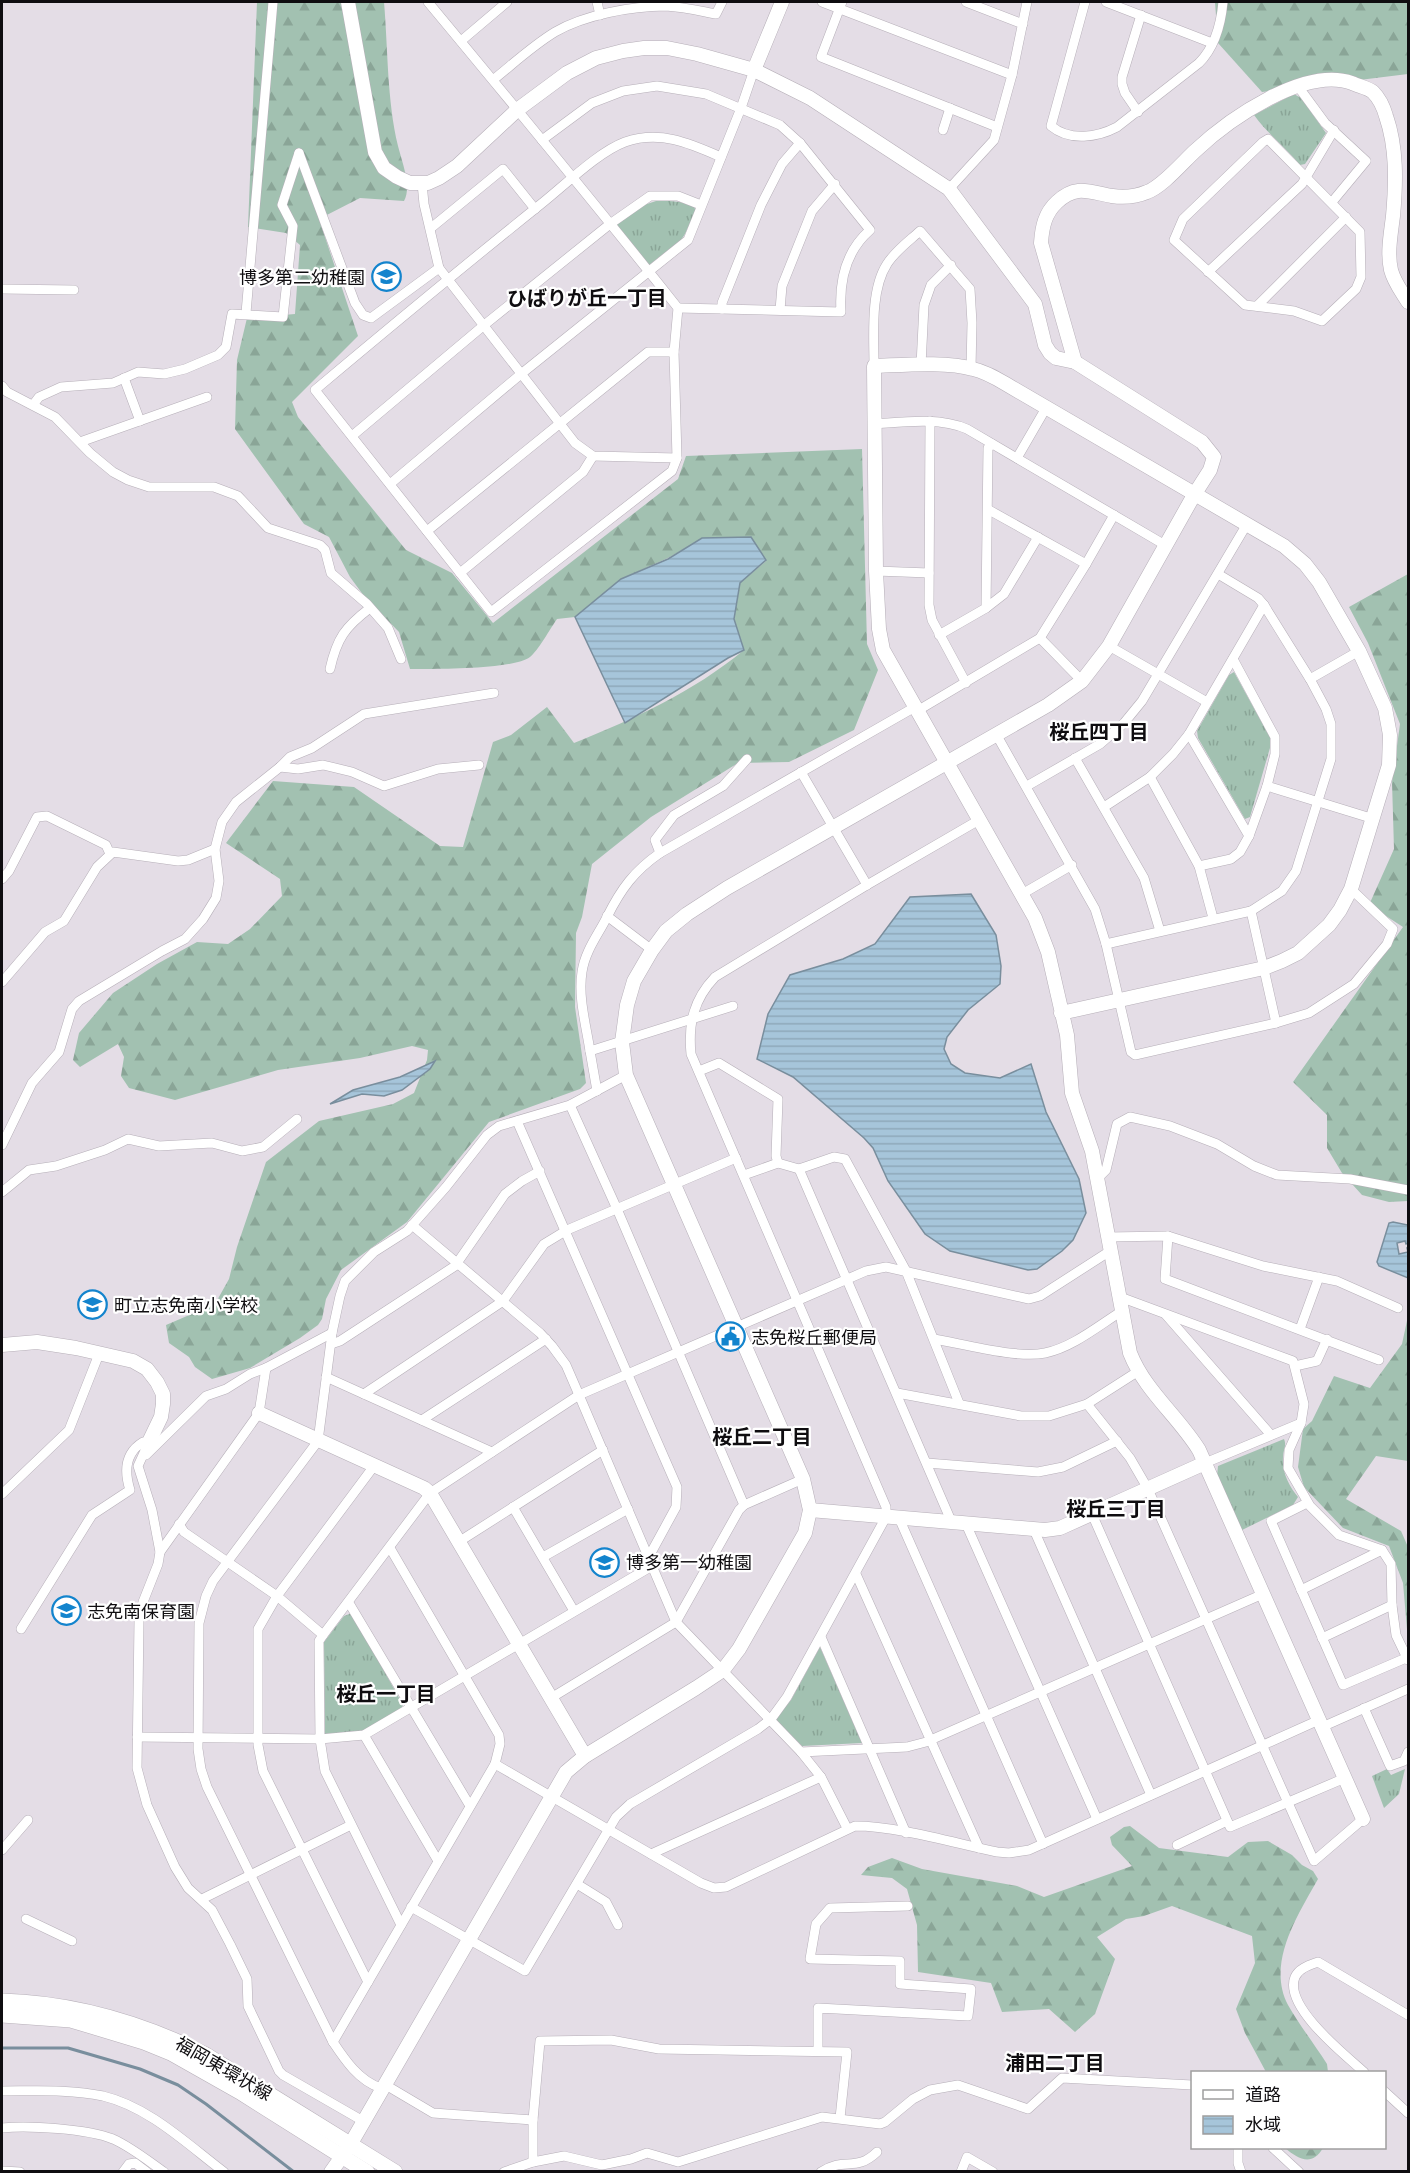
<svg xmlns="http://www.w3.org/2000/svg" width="1410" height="2173" viewBox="0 0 1410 2173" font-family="'Playfair Display','Noto Sans JP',serif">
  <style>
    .grass { fill: url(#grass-tufts) }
    .forest { fill: url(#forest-firs) }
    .water { fill: url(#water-rules); stroke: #798e9d; stroke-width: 1.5 }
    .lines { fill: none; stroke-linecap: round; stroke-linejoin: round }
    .stream { stroke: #798e9d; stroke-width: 3 }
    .street-casing { stroke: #b6afb8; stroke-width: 10 }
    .secondary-casing { stroke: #b6afb8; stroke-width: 15 }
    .primary-casing { stroke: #b6afb8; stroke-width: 16 }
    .street { stroke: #fff; stroke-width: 9 }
    .secondary { stroke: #fff; stroke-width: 14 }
    .primary { stroke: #fff; stroke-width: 15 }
    .labels { text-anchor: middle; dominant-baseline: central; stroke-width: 4.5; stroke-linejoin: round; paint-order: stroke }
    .poi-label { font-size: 18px; fill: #0f0d10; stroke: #fff; text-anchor: start }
    .street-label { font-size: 18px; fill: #0f0d10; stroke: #fff }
    .neighbourhood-label { font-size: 20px; font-weight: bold; fill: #0f0d10; stroke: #fff }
  </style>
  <defs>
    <pattern id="grass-tufts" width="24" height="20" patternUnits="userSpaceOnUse" patternTransform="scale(1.5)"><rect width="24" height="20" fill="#a2c1b1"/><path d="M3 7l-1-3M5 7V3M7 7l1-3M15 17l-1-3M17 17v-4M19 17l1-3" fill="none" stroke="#8aa597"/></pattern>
    <pattern id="forest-firs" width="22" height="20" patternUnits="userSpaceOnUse" patternTransform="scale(1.5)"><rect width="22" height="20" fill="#a2c1b1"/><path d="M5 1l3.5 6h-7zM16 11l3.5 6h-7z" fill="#8aa597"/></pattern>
    <pattern id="water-rules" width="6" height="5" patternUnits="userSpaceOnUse" patternTransform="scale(1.5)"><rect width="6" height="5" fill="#a6c5da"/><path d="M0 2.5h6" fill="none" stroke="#8ea8ba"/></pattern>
  </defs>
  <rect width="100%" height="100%" fill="#e4dde6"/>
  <g class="grass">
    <path d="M1294 94 1301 98 1326 133 1305 164 1300 165C1285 147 1267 133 1254 115Z"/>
    <polygon points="659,200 680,202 693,206 696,210 685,234 681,240 648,266 616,227 617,223 644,205"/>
    <polygon points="1234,672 1272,741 1250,817 1245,819 1198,738 1197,731 1229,675"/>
    <path d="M1284 1439C1287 1446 1283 1450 1283 1457 1282 1473 1289 1486 1298 1497L1293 1505 1240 1531 1217 1476 1218 1466Z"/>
    <polygon points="352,1613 403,1705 401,1709 363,1732 325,1734 324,1642 344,1616"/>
    <polygon points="820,1647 862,1743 802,1746 775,1719 791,1700"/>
    <polygon points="1387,1769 1391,1775 1405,1769 1399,1794 1384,1808 1372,1776"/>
  </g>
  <g class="forest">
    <path d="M257 2H384C388 49 387 100 398 146 402 162 412 187 404 201L360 198 319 219 358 336 292 402 298 417 406 550 452 573 493 623 678 479 686 456 862 449 867 644 878 670 854 730 789 762 738 763 651 817 592 864 582 917 576 933 575 1007 586 1083 580 1089 489 1122 407 1222 341 1270 326 1299 322 1319 318 1325 300 1338 250 1368 212 1379 195 1367 189 1357 169 1343 166 1325 215 1304 229 1279 237 1247 266 1162 319 1121 393 1104 414 1093 427 1060 428 1050 412 1046 360 1058 278 1070 175 1100 129 1088 121 1076 124 1057 118 1044 80 1067 73 1060 79 1033 113 993 157 964 197 942 228 944 250 929 282 896 280 879 226 843 273 781 354 787 440 846 463 847 493 742 511 735 547 707 574 743C634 719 693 692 744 650L734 619 740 583 766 561 703 538 668 558 621 579 575 617 557 619C550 629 538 651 530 657 512 670 435 669 410 669L399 632 364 596 350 577 329 537 304 524 235 429 237 360 247 318 295 314 300 245 286 233 248 227Z"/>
    <polygon points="1215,2 1408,2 1408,74 1262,92 1218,43"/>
    <polygon points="1408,574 1408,1201 1389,1202 1362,1195 1342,1173 1327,1148 1327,1115 1293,1082 1403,927 1369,905 1394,849 1392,782 1400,724 1368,643 1349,607"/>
    <polygon points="1408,1316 1408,1461 1376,1456 1346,1499 1401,1531 1408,1547 1408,1641 1403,1583 1389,1546 1343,1528 1304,1487 1298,1467 1303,1429 1312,1421 1334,1376 1370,1388 1402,1344"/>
    <path d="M1130 1826 1159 1848 1228 1857 1248 1842 1268 1841 1292 1855 1302 1865 1313 1871 1318 1879C1298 1915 1266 1963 1288 2005 1300 2026 1315 2045 1327 2064L1328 2072H1266L1245 2033 1236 2009 1255 1963 1252 1936 1172 1906 1144 1916 1126 1919 1097 1937 1115 1959 1095 2014 1075 2032 1049 2009 1002 2012 991 1983 918 1972 917 1925 907 1889 892 1878 861 1875 868 1867 892 1858 922 1869 1017 1886 1044 1897 1132 1866 1112 1845 1110 1837 1124 1827Z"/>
    <path d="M1285 2148H1323C1312 2167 1298 2159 1285 2148Z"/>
  </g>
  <g class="water">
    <polygon points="751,537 766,560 740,583 734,619 744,650 728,658 625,723 575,617 621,579 668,559 702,538"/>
    <polygon points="971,894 996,935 1001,966 1000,984 968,1010 947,1037 944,1049 951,1064 965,1073 1000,1078 1031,1064 1046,1112 1079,1179 1086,1213 1073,1240 1062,1251 1037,1269 1028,1270 950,1251 925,1234 888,1181 873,1148 864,1138 793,1077 757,1059 768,1014 790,975 843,959 875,944 910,897"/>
    <polygon points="435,1061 430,1069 402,1090 384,1096 362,1094 330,1104 353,1090 400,1077"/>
    <polygon points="1393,1222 1408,1225 1408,1243 1406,1244 1405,1241 1397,1243 1399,1254 1408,1252 1407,1248 1408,1248 1408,1278 1379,1266 1377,1262 1389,1223"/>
  </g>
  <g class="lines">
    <polyline class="stream" points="2,2048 68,2048 140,2069 178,2085 206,2104 294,2172"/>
    <defs>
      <g id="street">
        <path d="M428 2C512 103 596 205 678 308L674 352 677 458 672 471 491 612 315 390C390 327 465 265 541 204 564 186 598 152 625 142 660 130 689 143 721 157"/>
        <polyline points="597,2 600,15"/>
        <polyline points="822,2 1012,75"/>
        <polyline points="842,2 821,57 997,127"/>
        <polyline points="966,2 1023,24"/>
        <path d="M1085 2 1051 126C1070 142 1098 137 1117 127L1199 63C1215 47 1221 24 1223 2"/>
        <polyline points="1106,2 1212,43"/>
        <polyline points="461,41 507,2"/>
        <path d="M493 80C513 64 532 46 555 32 584 15 632 6 666 6 683 7 700 11 716 14L722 2"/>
        <polyline points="1297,85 1325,123 1366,161 1332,202"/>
        <polyline points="1138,112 1125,93 1122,84 1122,77 1141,15"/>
        <polyline points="943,130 950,108"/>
        <polygon points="1268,139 1360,232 1361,277 1356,289 1322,321 1294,311 1245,305 1174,240 1183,219 1263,142"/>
        <path d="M542 140 592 103 623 91 657 86 706 94 780 125 800 143 870 230C846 251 839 281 841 312L678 308"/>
        <polyline points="299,153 355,303 363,315 371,318 439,268"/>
        <polyline points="422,183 424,204 439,268 575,443 593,456 677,458"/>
        <polyline points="949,189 994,140 1012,75 1027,2"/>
        <polyline points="431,228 503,169 535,209"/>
        <polyline points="1208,272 1302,184 1334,130"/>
        <polyline points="2,289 74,290"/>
        <polyline points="1257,306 1346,217"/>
        <polyline points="722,309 722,303 761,205 782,164 800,143"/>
        <polyline points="780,310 782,286 812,211 835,184"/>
        <polyline points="246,313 273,2"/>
        <polyline points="921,365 924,305 931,285 951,265"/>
        <path d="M874 366C874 336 870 290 887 264 895 251 909 241 920 231L970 289 972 323 971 368"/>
        <polyline points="124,378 140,421"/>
        <polyline points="2,386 7,392 55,417 90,453 113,472 128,480 149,487 214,487 238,496 268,528 320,545 325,550 331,573 367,604 388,628 401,659"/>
        <polyline points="33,405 39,397 61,387 113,383 138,372 164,374 185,369 218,355 226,347 232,314 283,317 293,226 282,205 299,153"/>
        <polyline points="930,421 929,605 932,620 966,683"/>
        <path d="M874 424C905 422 938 417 967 429L1165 545"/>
        <polyline points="352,436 483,326 610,224 650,196 678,196 701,205"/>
        <polyline points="80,442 207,397"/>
        <polyline points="1017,458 1046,408"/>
        <polyline points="390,484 521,374 688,240 741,108 754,70"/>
        <polyline points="989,510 1086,564"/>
        <polyline points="427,531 648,352 674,352"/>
        <polyline points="876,571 929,573"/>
        <polyline points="460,573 583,472 593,456"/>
        <polyline points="986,608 1004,594 1038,537"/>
        <polyline points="939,635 986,608 988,448 992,444"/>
        <polyline points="1040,638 1082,681"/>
        <polyline points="1109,646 1207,702"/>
        <path d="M330 669C337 638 345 627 370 608"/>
        <polyline points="1310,679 1359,651"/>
        <polyline points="917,711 1040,638 1086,564 1114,515"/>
        <polyline points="996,734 1095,909 1106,944 1131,1052 1135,1055 1276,1023 1309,1013 1354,984 1387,944 1393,929 1351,889"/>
        <polyline points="1189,734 1249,836"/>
        <polyline points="1075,758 1144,878 1160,931"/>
        <polyline points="280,767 298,769 323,765 352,772 384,786 438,769 479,765"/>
        <polyline points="801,772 867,885"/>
        <polyline points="1150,777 1199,866 1213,918"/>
        <polyline points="1027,786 1100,744 1124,723 1142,701 1247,524"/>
        <polyline points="1267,786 1374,819"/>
        <polyline points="1104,807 1150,777 1173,754 1189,734 1264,605"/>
        <polyline points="660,853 655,840 674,815 723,786 747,759"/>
        <polyline points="1199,866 1231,859 1240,852 1249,836 1267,786 1275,754 1275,737 1233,659"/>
        <polyline points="2,879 9,871 37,817 47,816 106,845 110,854"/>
        <polyline points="1022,894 1072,865"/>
        <polyline points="1251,911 1276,1023"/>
        <polyline points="607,916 652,950"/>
        <polyline points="1106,944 1251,911 1282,891 1296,871 1331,759 1331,724 1326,709 1310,679 1264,605 1258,598 1218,574"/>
        <polyline points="2,982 45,932 64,921 97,867 113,852 178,861 188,860 215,849"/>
        <path d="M733 1006 590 1051C586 1025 578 997 582 972 585 951 598 935 607 917 621 889 634 871 660 853L915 707"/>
        <polyline points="590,1051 597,1091"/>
        <polyline points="699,1071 719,1063 778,1099 776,1156 778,1163"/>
        <polyline points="517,1121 677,1487 676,1507 652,1551 647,1555"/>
        <polyline points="2,1145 32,1083 59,1052 72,1009 79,1001 162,951 185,939 203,919 216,898 219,881 215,849 222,822 236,802 280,767 290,757 312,748 364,714 494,693"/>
        <polyline points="799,1169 952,1523"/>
        <polyline points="744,1175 778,1163 799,1169 834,1157 845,1159 906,1271 959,1403"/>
        <polyline points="1098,1178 1106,1170 1117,1124 1130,1117 1170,1126 1217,1144 1254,1166 1277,1175 1350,1179 1408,1190"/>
        <polyline points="2,1192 29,1170 56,1166 105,1150 128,1139 159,1146 212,1143 242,1151 263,1147 297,1119"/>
        <polyline points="412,1225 540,1333 552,1346 566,1365 579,1395 676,1622 801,1752 821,1777 847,1828"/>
        <polyline points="1168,1236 1165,1279 1379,1360"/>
        <polyline points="1108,1237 1168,1236 1263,1266 1337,1281 1398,1308"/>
        <polyline points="1120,1297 1293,1361 1304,1404 1301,1423 1289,1450 1288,1468 1310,1506 1339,1535 1382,1550 1391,1564 1392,1605 1396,1635 1408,1660"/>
        <polyline points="1166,1315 1271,1435"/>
        <polyline points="1300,1329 1319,1277"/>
        <path d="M934 1339C963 1344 1018 1359 1045 1353 1073 1347 1098 1326 1122 1311"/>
        <polyline points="331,1344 340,1341 455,1266 505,1194 522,1181 540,1171"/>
        <polyline points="1295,1366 1317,1361 1327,1339"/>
        <polyline points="326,1377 492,1452"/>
        <polyline points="897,1393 1021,1416 1049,1416 1087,1404 1137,1372"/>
        <polyline points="364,1394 503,1301 544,1244 567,1230 736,1158"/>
        <polyline points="1087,1404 1130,1458 1148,1489 1314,1861 1363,1819"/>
        <polyline points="422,1420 546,1339"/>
        <polyline points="146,1455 206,1396 226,1389 250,1374 266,1368 332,1333"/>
        <polyline points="927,1463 1038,1472 1063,1467 1117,1441"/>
        <polyline points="1205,1463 1301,1423"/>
        <polyline points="2,1494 69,1430 99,1354"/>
        <polyline points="1307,1503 1271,1521 1343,1685 1406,1658"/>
        <polyline points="744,1505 803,1479"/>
        <polyline points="513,1507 574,1611"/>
        <polyline points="1092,1514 1230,1827 1345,1778"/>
        <polyline points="899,1518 1043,1844"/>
        <polyline points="179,1524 184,1532 277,1596 323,1635"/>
        <polyline points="966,1524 1097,1819"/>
        <polyline points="1034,1530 1151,1795"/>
        <polyline points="460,1541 603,1450"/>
        <polyline points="160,1552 259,1413 266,1368"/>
        <polyline points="543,1557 628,1509"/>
        <polyline points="856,1574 979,1848"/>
        <polyline points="1301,1590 1382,1550"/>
        <polyline points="349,1603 470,1806"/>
        <path d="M21 1629 92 1515 130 1490C124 1471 125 1453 143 1442L148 1444 138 1466 152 1510 160 1552 158 1564 143 1602 139 1621 137 1768 147 1805 175 1867 188 1888 212 1910 230 1944 247 1979 248 2006 279 2071 283 2075 363 2121"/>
        <polyline points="821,1637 906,1833"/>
        <polyline points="1322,1638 1392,1605"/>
        <polyline points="551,1698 676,1622 739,1510 744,1505 617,1209 570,1105"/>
        <polyline points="1364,1708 1390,1766 1404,1761 1408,1752"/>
        <polyline points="1322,1727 1408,1689"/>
        <polyline points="364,1735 438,1861"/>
        <polyline points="137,1737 320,1739 364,1735 652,1566"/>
        <polyline points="801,1752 907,1747 926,1742 1263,1594"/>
        <path d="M495 1764 701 1883 714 1888 726 1887 855 1826C897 1826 954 1843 997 1852L1009 1853 1029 1850 1319 1720"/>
        <polyline points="1177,1845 1227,1821"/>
        <polyline points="2,1850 28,1820"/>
        <polyline points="651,1854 821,1777"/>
        <polyline points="577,1884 606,1902 618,1925"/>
        <polyline points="202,1899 351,1825"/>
        <path d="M411 1907 525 1971 616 1817 630 1804 758 1729 771 1719 787 1697 886 1517V1507L691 1054C688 1023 694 999 715 977L867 885 979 820"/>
        <polyline points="26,1919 72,1941"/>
        <polyline points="401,1925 325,1771 320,1739 319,1641 323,1635 430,1493 579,1395 866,1271 886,1267 1029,1299 1040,1296 1110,1251"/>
        <polyline points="368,1982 263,1771 258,1745 258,1629 277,1596 374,1466"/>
        <polyline points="333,2042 495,1764 500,1744 499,1735 390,1548"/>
        <polyline points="818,2051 818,2008 968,2016 971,1989 900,1984 900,1961 810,1959 816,1924 830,1908 908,1906"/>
        <path d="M1364 2072C1345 2055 1283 2006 1295 1977 1299 1968 1310 1965 1318 1962L1408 2015"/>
        <polyline points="384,2084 433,2113 533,2120"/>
        <path d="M381 2088C359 2081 345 2060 333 2042L207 1787 201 1769 198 1749 199 1623 206 1596 213 1581 318 1441 332 1333 340 1296 345 1281 374 1252 407 1231 446 1187 487 1135 499 1126 570 1105 626 1075"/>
        <path d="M2 2091C35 2091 70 2089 103 2096 149 2107 187 2144 224 2172"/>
        <polyline points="1384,2091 1408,2113"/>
        <path d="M2 2128C28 2125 88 2129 113 2139 131 2147 147 2160 164 2172"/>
        <polyline points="1238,2148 1238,2163 1241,2172"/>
        <polyline points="1273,2148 1299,2172"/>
        <polyline points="533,2162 533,2120 540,2041 611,2040 659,2049 847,2052 840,2118"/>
        <polyline points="2,2171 20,2172"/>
        <polyline points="123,2172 129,2164 135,2163 147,2172"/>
        <polyline points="504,2172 533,2162 564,2156 602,2165 631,2159 647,2153 678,2162 822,2117 880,2124 885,2122 913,2099 930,2090 958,2085 1028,2109 1062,2078 1192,2085"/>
        <path d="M821 2172C845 2156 855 2173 877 2152"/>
        <polyline points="961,2172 967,2157 993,2172"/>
      </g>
      <g id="secondary">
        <polyline points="754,70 782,2"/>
        <path d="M1075 362 1041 243C1042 227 1045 213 1057 202 1076 184 1089 192 1112 196 1125 198 1135 197 1147 192 1162 187 1183 162 1195 151 1229 119 1305 66 1352 83 1358 86 1368 88 1373 92 1379 98 1384 109 1386 116 1397 148 1396 182 1393 216 1391 233 1387 253 1391 270 1394 282 1402 292 1408 302"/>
        <path d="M1061 1013 1264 968 1282 961 1298 953 1329 925 1340 910 1351 889 1389 765 1390 735 1385 708 1359 651 1319 582 1305 564 1284 546 1011 387C999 380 987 372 973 369 946 361 903 365 874 366L876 571 879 629 883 650 1035 918 1048 952 1067 1035 1072 1093 1092 1151 1130 1353C1145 1391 1178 1416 1199 1450L1363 1819"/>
        <polyline points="2,1345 37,1342 76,1348 133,1361 147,1369 157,1382 163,1394 163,1404 161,1417 148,1444"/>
        <polyline points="259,1413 424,1488 430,1493 585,1756"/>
        <polyline points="810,1510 1045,1530 1060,1528 1205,1463"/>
        <polyline points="331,2172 350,2145 566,1772 585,1756 696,1688 723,1670 739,1649 805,1533 810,1510 803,1479 626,1075 622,1042 627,1005 634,981 652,950 666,931 687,914 727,888 1048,705 1082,681 1109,646 1194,495 1210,470 1214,457 1202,442 1075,362 1056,358 1050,353 1045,345 1035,304 949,189 810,98 754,70 697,54 667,48 644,48 623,51 596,58 567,73 517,110 457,166 439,178 428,183 410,183 397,177 384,168 375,152 348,2"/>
      </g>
      <g id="primary">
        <path d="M2 2001C74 2003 142 2023 206 2055L395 2172"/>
        <polyline points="2,2015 71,2020 144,2042 171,2053 240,2092 367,2172"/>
      </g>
    </defs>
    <use href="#street" class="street-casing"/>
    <use href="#secondary" class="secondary-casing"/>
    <use href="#primary" class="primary-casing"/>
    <use href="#street" class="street"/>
    <use href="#secondary" class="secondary"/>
    <use href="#primary" class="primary"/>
  </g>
  <defs>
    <symbol id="school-ring" viewBox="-11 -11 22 22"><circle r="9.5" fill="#fff" stroke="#1384cd" stroke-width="1.5"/><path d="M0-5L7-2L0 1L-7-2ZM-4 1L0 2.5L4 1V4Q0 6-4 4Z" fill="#1384cd"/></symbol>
    <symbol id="civic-ring" viewBox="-11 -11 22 22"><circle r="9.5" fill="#fff" stroke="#1384cd" stroke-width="1.5"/><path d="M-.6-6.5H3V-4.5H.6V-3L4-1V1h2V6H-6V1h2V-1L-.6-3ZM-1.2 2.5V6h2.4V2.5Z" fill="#1384cd"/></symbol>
  </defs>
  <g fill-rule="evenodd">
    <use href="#school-ring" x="370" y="260" width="33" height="33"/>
    <use href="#school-ring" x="76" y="1288" width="33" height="33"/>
    <use href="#civic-ring" x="714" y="1320" width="33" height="33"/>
    <use href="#school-ring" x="588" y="1546" width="33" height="33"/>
    <use href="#school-ring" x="50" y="1594" width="33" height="33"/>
  </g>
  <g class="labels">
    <g class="poi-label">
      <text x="365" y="277" text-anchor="end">博多第二幼稚園</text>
      <text x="114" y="1305">町立志免南小学校</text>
      <text x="751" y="1337">志免桜丘郵便局</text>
      <text x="626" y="1562">博多第一幼稚園</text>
      <text x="87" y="1611">志免南保育園</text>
    </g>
    <g class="street-label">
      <text transform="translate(224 2068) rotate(30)">福岡東環状線</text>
    </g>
    <g class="neighbourhood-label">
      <text x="587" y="296">ひばりが丘一丁目</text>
      <text x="1099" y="730">桜丘四丁目</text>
      <text x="762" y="1435">桜丘二丁目</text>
      <text x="1116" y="1507">桜丘三丁目</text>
      <text x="386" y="1692">桜丘一丁目</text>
      <text x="1055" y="2061">浦田二丁目</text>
    </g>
  </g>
  <rect width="1410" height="2173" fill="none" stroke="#0f0d10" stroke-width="6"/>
  <rect x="1191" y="2071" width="195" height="78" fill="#ffffff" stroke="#9f9e9f" stroke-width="1.5"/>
  <rect x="1203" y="2090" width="30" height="9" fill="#ffffff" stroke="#9f9e9f" stroke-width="1.5"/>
  <text x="1245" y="2101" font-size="18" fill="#0f0d10">道路</text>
  <rect x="1203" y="2116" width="30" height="18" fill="url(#water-rules)" stroke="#9f9e9f" stroke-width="1.5"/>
  <text x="1245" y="2131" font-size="18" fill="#0f0d10">水域</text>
</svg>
